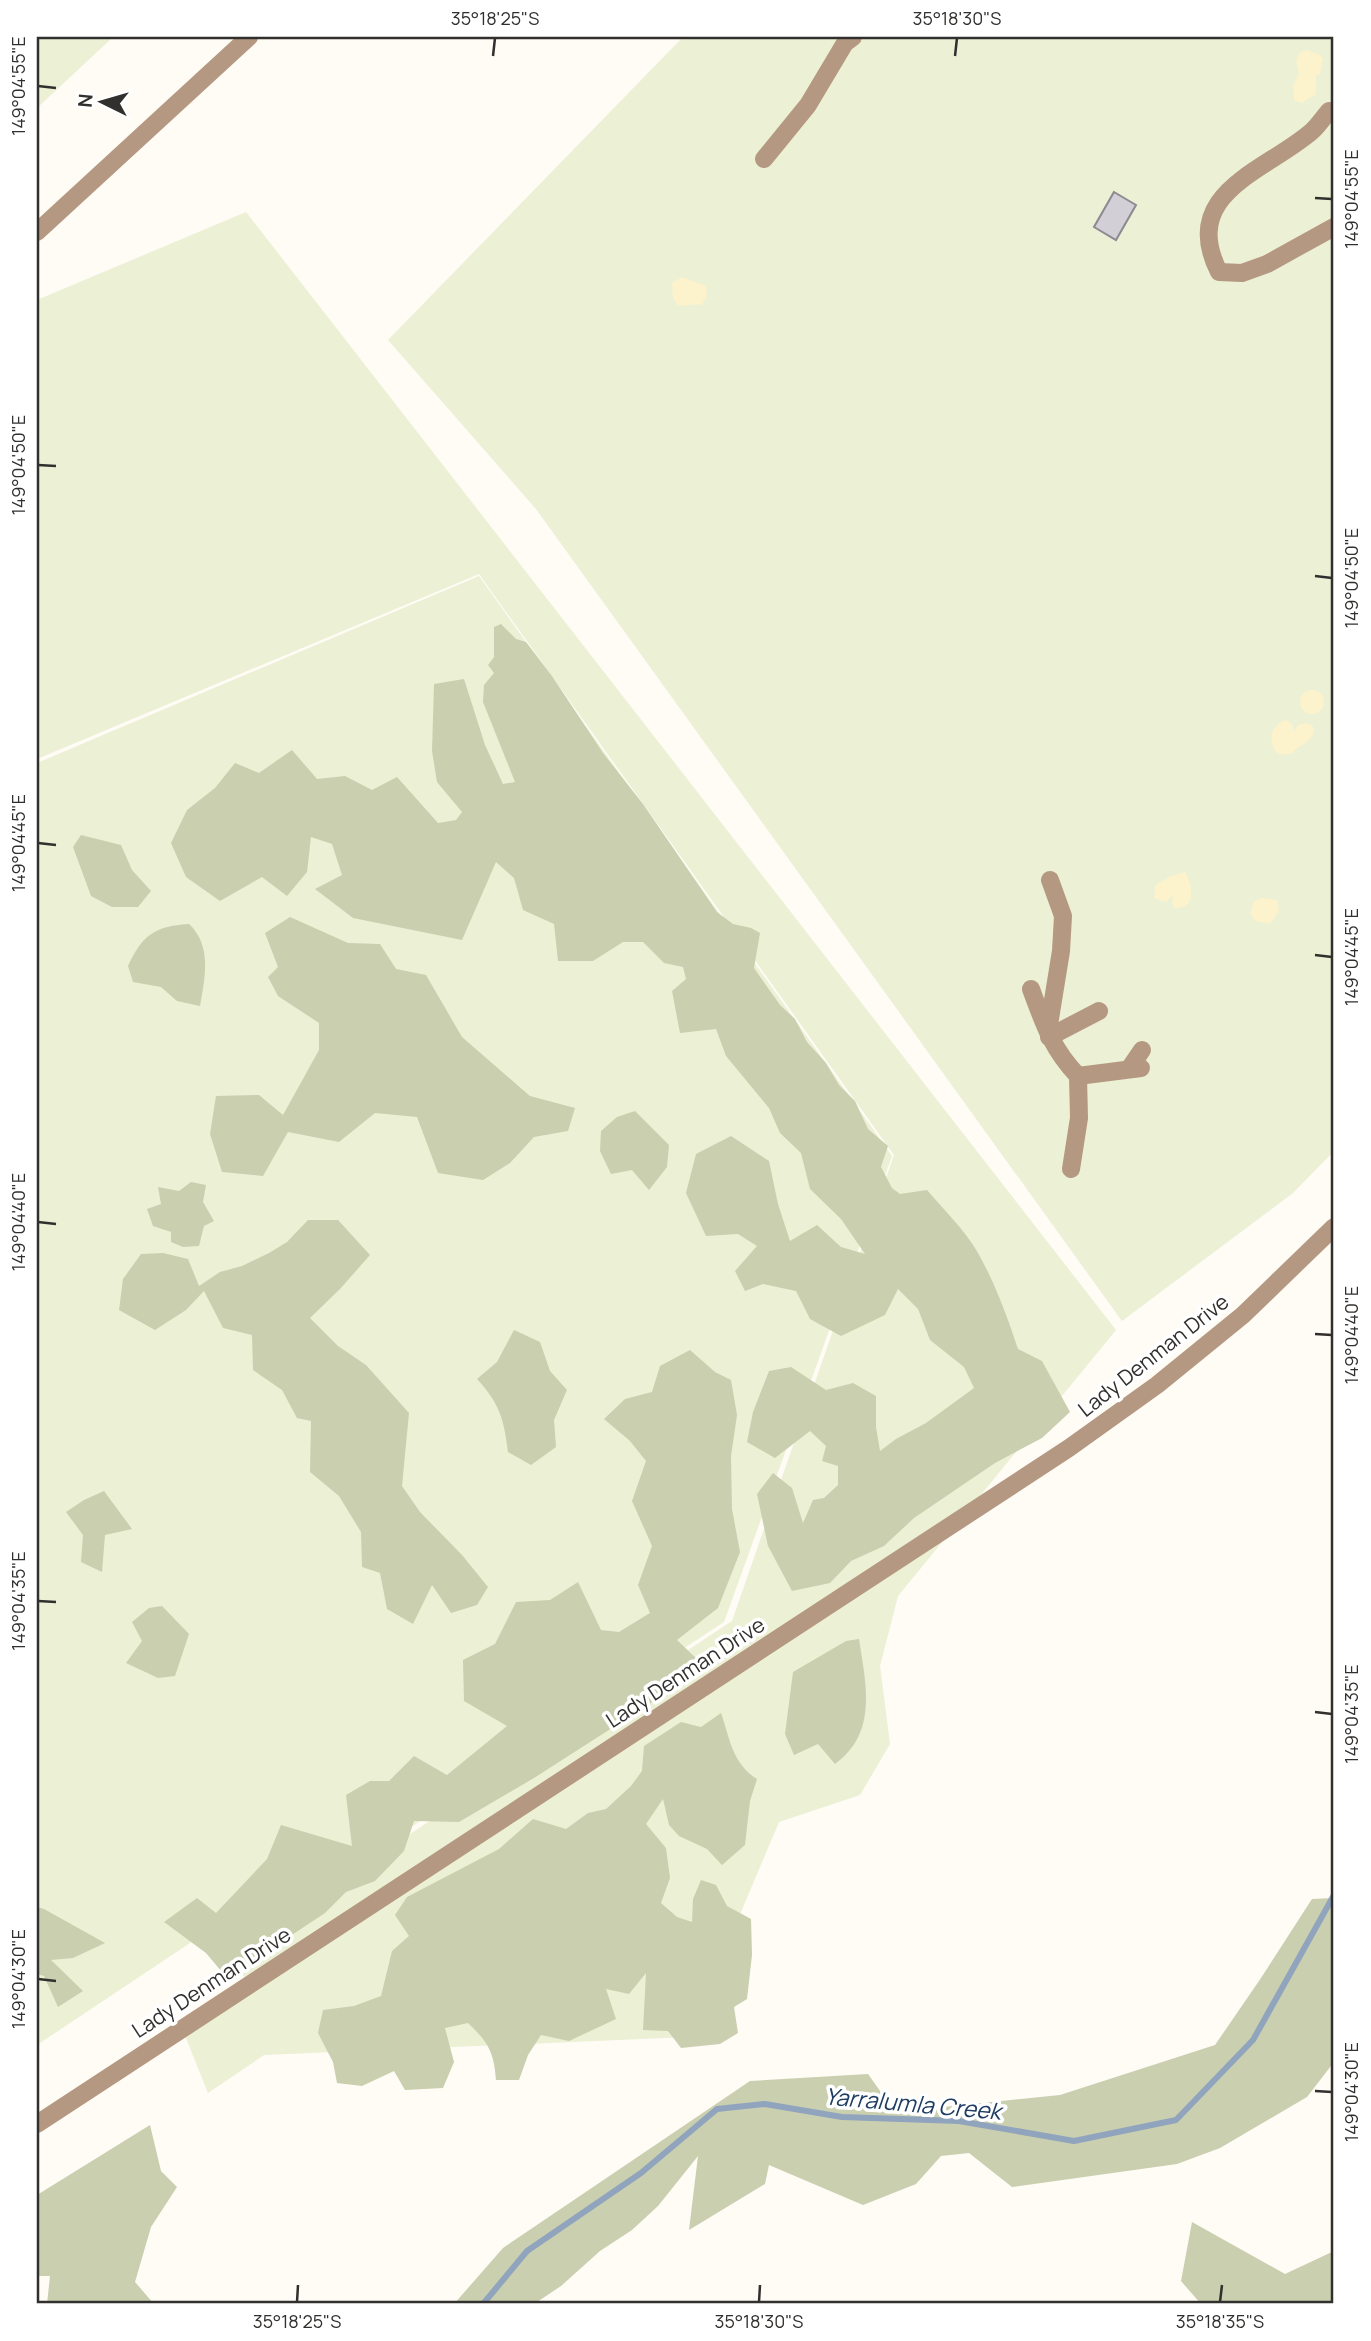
<svg xmlns="http://www.w3.org/2000/svg" width="1371" height="2341" viewBox="0 0 1371 2341" font-family="Manrope,sans-serif">
  <style>
    .green { fill: #ecf0d5 }
    .forest { fill: #cacfaf }
    .sand { fill: #fcf2cc }
    .lines { fill: none; stroke-linecap: round; stroke-linejoin: round }
    .stream { stroke: #90a4bd; stroke-width: 6 }
    .building { fill: #d2cfd7; stroke: #8d8a91; stroke-width: 2 }
    .minor { stroke: #b49882; stroke-width: 18 }
    .ticks { fill: none; stroke: #32302e; stroke-width: 2.5 }
    .labels { text-anchor: middle; dominant-baseline: central; stroke-width: 7; stroke-linejoin: round; paint-order: stroke }
    .street-label { font-size: 21px; fill: #32302e; stroke: #fff }
    .water-label { font-size: 23px; font-style: italic; fill: #1e3d61; stroke: #fff }
    .neatline { fill: none; stroke: #32302e; stroke-width: 2.5 }
    .ticks-label { font-size: 18px; text-anchor: middle; fill: #32302e }
  </style>
  <rect width="100%" height="100%" fill="#fffbf5"/>
  <g class="green">
    <polygon points="37,37 113,37 37,108"/>
    <polygon points="683,37 1334,37 1334,1151 1293,1193 1122,1321 536,509 388,340"/>
    <polygon points="246,212 1116,1330 898,1596 880,1666 890,1744 860,1795 779,1822 688,2037 264,2055 208,2093 180,2023 245,1978 230,1953 732,1621 894,1155 479,574 37,759 37,300"/>
    <polygon points="479,576 892,1156 724,1622 222,1951 208,1931 37,2045 37,763"/>
  </g>
  <g class="forest">
    <path d="M501 624 516 639 526 642 552 676 603 753 643 804 717 912 733 924 751 928 760 933 754 968 780 1005 795 1019 807 1042 826 1063 839 1085 855 1101 868 1129 888 1146 881 1167 892 1188 900 1194 927 1190C944 1210 965 1230 978 1253 995 1283 1007 1316 1018 1349L1042 1361 1070 1412 1042 1438 995 1463 914 1518 884 1546 851 1561 830 1583 792 1591 768 1546 757 1494 773 1473 792 1488 803 1523 813 1500 824 1498 838 1485V1466L822 1461 826 1446 810 1431 775 1458 747 1442 753 1412 769 1371 791 1367 826 1390 853 1383 876 1396V1427L880 1451 896 1439 926 1423 974 1388 964 1367 930 1340 918 1309 898 1289 885 1315 841 1336 810 1319 796 1291 763 1284 745 1291 735 1271 757 1246 738 1234 706 1236 686 1193 696 1154 731 1136 769 1161 778 1204 790 1241 817 1225 841 1247 865 1254 841 1219 810 1189 801 1153 780 1133 769 1108 726 1056 716 1029 680 1033 672 991 686 979 683 967 664 963 643 942H623L593 961H558L554 924 523 910 514 878 496 862 462 940 353 918 315 889 342 875 332 844 311 837 307 872 287 896 262 877 220 901 186 877 171 843 187 810 215 788 235 763 259 773 292 750 317 779 345 776 372 790 397 777 438 823 456 820 462 812 437 782 432 751 434 684 464 679 485 745 503 784 515 782 483 702 484 685 494 673 488 665 494 657V627Z"/>
    <polygon points="81,835 121,845 132,870 151,891 138,907 112,907 91,896 73,847"/>
    <polygon points="290,917 348,943 380,944 396,969 426,975 462,1037 530,1096 575,1108 568,1131 534,1137 510,1163 483,1180 438,1173 417,1117 375,1113 339,1142 288,1132 263,1176 222,1172 210,1134 216,1096 259,1095 283,1115 319,1050 319,1023 278,996 268,977 278,967 265,933"/>
    <path d="M189 924C212 945 205 978 200 1006L177 1001 161 987 133 982 128 966C142 936 154 926 189 924Z"/>
    <polygon points="635,1111 669,1145 667,1167 649,1190 632,1170 611,1174 600,1151 601,1131 617,1117"/>
    <polygon points="191,1182 206,1185 203,1202 214,1221 204,1226 199,1246 183,1247 171,1242 171,1232 153,1226 147,1209 161,1204 158,1187 179,1191"/>
    <polygon points="308,1220 338,1220 370,1255 340,1289 310,1318 338,1346 366,1365 409,1413 402,1486 420,1512 462,1555 488,1587 477,1605 451,1613 432,1585 413,1624 387,1609 380,1573 362,1567 361,1532 339,1496 310,1472 311,1421 297,1418 282,1390 253,1370 252,1335 223,1328 204,1291 186,1310 155,1330 119,1310 123,1279 141,1254 163,1253 188,1259 199,1286 220,1272 242,1266 269,1253 287,1242"/>
    <path d="M514 1330 540 1342 550 1371 567 1390 554 1420 556 1447 531 1465 508 1452C504 1420 500 1404 477 1379L497 1362Z"/>
    <polygon points="690,1350 715,1372 731,1380 737,1415 731,1456 732,1509 740,1552 718,1608 677,1640 700,1662 654,1701 534,1778 459,1822 414,1821 404,1851 375,1881 346,1892 325,1913 227,1978 206,1953 164,1922 197,1898 216,1913 267,1859 281,1825 352,1846 346,1795 370,1781 389,1781 414,1756 447,1775 507,1726 464,1701 463,1660 495,1644 516,1602 550,1600 578,1582 601,1630 619,1632 650,1613 638,1585 652,1546 632,1501 646,1461 630,1441 604,1419 625,1399 652,1392 660,1366"/>
    <polygon points="104,1491 132,1529 105,1535 102,1572 81,1562 83,1535 66,1512 84,1500"/>
    <polygon points="162,1606 189,1634 175,1676 158,1678 126,1663 142,1641 132,1622 149,1608"/>
    <path d="M859 1639C866 1685 878 1733 835 1764L818 1744 794 1755 785 1734 793 1672 846 1641Z"/>
    <path d="M721 1713C730 1739 732 1763 757 1779L750 1801 745 1845 722 1865 707 1849 679 1836 669 1825 663 1799 646 1824 666 1848 670 1878 661 1903 677 1917 692 1922 693 1899 701 1880 716 1885 727 1906 751 1919 752 1955 747 1999 734 2007 738 2033 720 2044 681 2048 668 2031 643 2030 646 1973 629 1994 606 1989 616 2019 569 2041 541 2035 528 2055 519 2080H496C494 2052 488 2042 468 2023L445 2028 454 2062 443 2088 405 2090 394 2071 362 2086 337 2083 333 2062 318 2033 323 2010 354 2006 381 1996 392 1951 409 1936 395 1915 407 1897 499 1849 533 1819 566 1829 588 1813 606 1809 631 1786 642 1771 644 1746 681 1722 701 1727Z"/>
    <polygon points="1334,1898 1334,2062 1307,2097 1220,2148 1177,2164 1012,2187 969,2153 941,2156 916,2184 863,2205 769,2165 765,2184 689,2230 698,2156 658,2206 632,2230 600,2251 561,2286 534,2304 454,2304 503,2248 750,2081 868,2074 895,2112 1060,2095 1215,2045 1261,1978 1312,1899"/>
    <polygon points="37,1907 44,1909 105,1943 73,1958 51,1960 83,1991 58,2007 44,1976 37,1974"/>
    <polygon points="150,2125 161,2171 177,2187 151,2227 135,2282 154,2304 47,2304 50,2276 37,2276 37,2195"/>
    <polygon points="1192,2222 1285,2274 1334,2251 1334,2304 1201,2304 1181,2281"/>
  </g>
  <g class="sand">
    <polygon points="1307,50 1318,54 1323,58 1320,74 1316,76 1316,94 1302,103 1294,100 1293,86 1299,73 1296,61 1300,52"/>
    <path d="M682 277 706 286 707 296 702 305C693 303 687 307 677 305L673 298 672 283Z"/>
    <circle cx="1312" cy="702" r="12"/>
    <path d="M1286 720 1292 724 1294 732 1298 725C1305 723 1310 722 1314 728 1313 744 1300 743 1291 754H1278C1267 742 1270 725 1286 720Z"/>
    <path d="M1185 872C1193 886 1197 909 1175 908L1172 904 1173 896 1166 902 1154 898 1155 885 1171 876Z"/>
    <polygon points="1262,898 1277,900 1279,911 1270,924 1255,921 1250,913 1254,901"/>
  </g>
  <g class="lines">
    <polyline class="stream" points="483,2304 527,2251 641,2173 717,2109 765,2104 842,2117 959,2121 1074,2141 1176,2120 1253,2040 1334,1895"/>
  </g>
  <polygon class="building" points="1114,192 1136,205 1116,240 1094,227"/>
  <g class="lines">
    <g class="minor">
      <path d="M1329 111C1323 118 1318 126 1311 132 1264 172 1179 193 1219 272L1242 273 1267 264 1334 227"/>
      <polyline points="764,159 808,105 845,43 853,37"/>
      <polyline points="37,232 249,37"/>
      <path d="M1031 989C1044 1024 1052 1049 1078 1076L1079 1118 1071 1169"/>
      <polyline points="1048,1031 1061,951 1063,916 1050,880"/>
      <polyline points="1049,1037 1099,1011"/>
      <polyline points="1129,1069 1142,1050"/>
      <polyline points="1078,1076 1141,1068"/>
      <polyline points="37,2124 1069,1448 1157,1385 1243,1315 1334,1227"/>
    </g>
  </g>
  <path class="ticks" d="M493 56 495 38M955 56 957 38M38 86 56 88M1315 198 1332 199M38 465 56 466M1315 576 1332 578M38 843 56 845M1315 955 1332 957M38 1222 56 1224M1315 1334 1332 1335M38 1601 56 1602M1315 1712 1332 1714M38 1979 56 1981M1315 2091 1332 2092M297 2302 298 2285M759 2302 760 2285M1220 2302 1222 2285"/>
  <g class="labels">
    <g class="street-label">
      <text transform="translate(1153 1355) rotate(-38)">Lady Denman Drive</text>
      <text transform="translate(685 1672) rotate(-33)">Lady Denman Drive</text>
      <text transform="translate(211 1982) rotate(-33)">Lady Denman Drive</text>
    </g>
    <g class="water-label">
      <text transform="translate(913 2103) rotate(5)">Yarralumla Creek</text>
    </g>
  </g>
  <rect width="1371" height="2341" fill="none" stroke="#ffffff" stroke-width="77"/>
  <g transform="translate(102 102) rotate(275)" stroke="#ffffff" stroke-width="5" paint-order="stroke">
  <path d="M0-5L12 26L0 18L-12 26Z" fill="#32302e"/>
  <text y="-10" font-size="19" font-weight="bold" text-anchor="middle" fill="#32302e">N</text>
  </g>
  <rect x="38" y="38" width="1294" height="2264" class="neatline"/>
  <g class="ticks-label">
    <text x="495" y="25">35°18'25"S</text>
    <text x="957" y="25">35°18'30"S</text>
    <text transform="translate(19 86) rotate(-90)" y="6">149°04'55"E</text>
    <text transform="translate(1352 199) rotate(-90)" y="6">149°04'55"E</text>
    <text transform="translate(19 465) rotate(-90)" y="6">149°04'50"E</text>
    <text transform="translate(1352 578) rotate(-90)" y="6">149°04'50"E</text>
    <text transform="translate(19 843) rotate(-90)" y="6">149°04'45"E</text>
    <text transform="translate(1352 957) rotate(-90)" y="6">149°04'45"E</text>
    <text transform="translate(19 1222) rotate(-90)" y="6">149°04'40"E</text>
    <text transform="translate(1352 1335) rotate(-90)" y="6">149°04'40"E</text>
    <text transform="translate(19 1601) rotate(-90)" y="6">149°04'35"E</text>
    <text transform="translate(1352 1714) rotate(-90)" y="6">149°04'35"E</text>
    <text transform="translate(19 1979) rotate(-90)" y="6">149°04'30"E</text>
    <text transform="translate(1352 2092) rotate(-90)" y="6">149°04'30"E</text>
    <text x="297" y="2328">35°18'25"S</text>
    <text x="759" y="2328">35°18'30"S</text>
    <text x="1220" y="2328">35°18'35"S</text>
  </g>
</svg>
